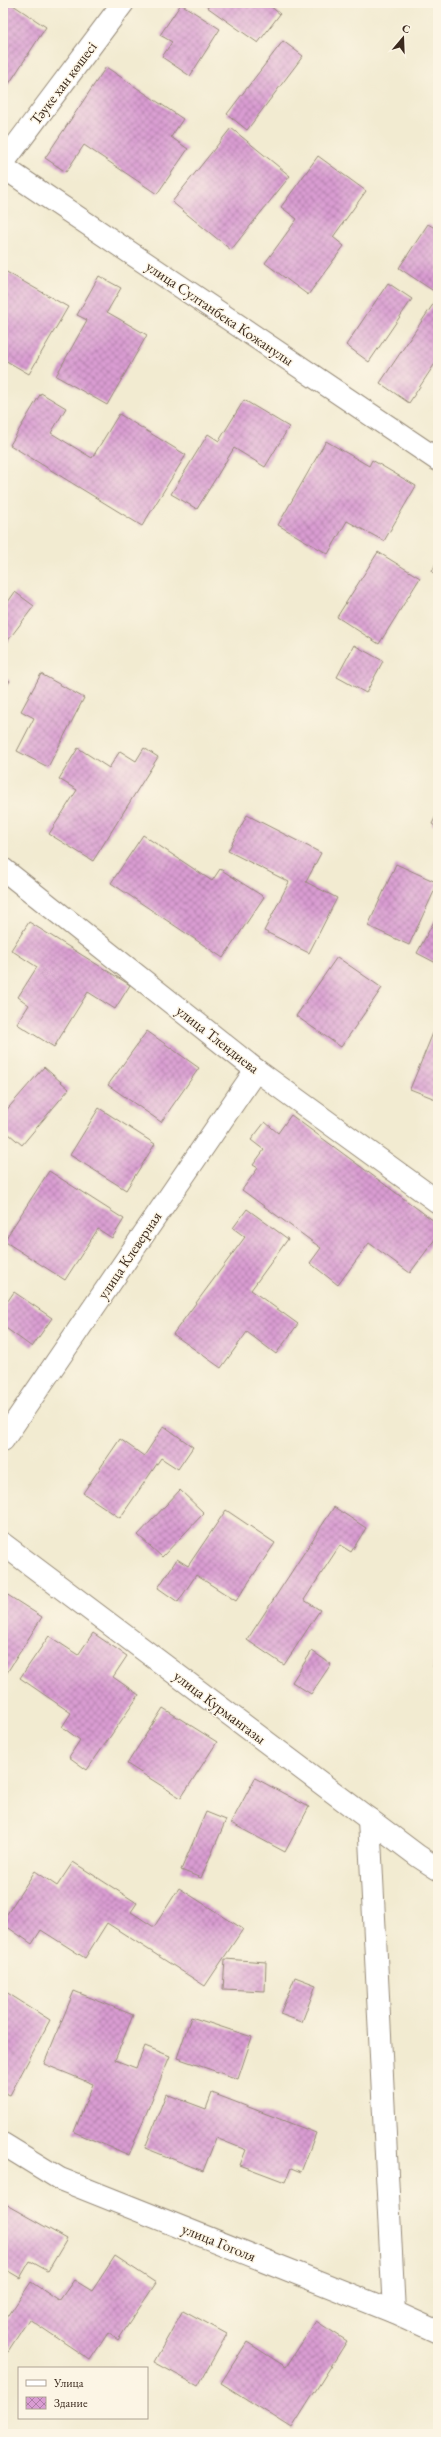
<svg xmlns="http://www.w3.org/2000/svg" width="441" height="2437" viewBox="0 0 441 2437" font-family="'EB Garamond',serif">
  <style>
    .building { fill: url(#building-cross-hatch) }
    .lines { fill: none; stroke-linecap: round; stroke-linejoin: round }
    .street-casing { stroke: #968a78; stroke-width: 24 }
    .secondary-casing { stroke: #968a78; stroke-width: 24 }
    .street { stroke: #fff; stroke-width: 22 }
    .secondary { stroke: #fff; stroke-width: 22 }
    .labels { text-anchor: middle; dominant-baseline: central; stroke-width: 3; stroke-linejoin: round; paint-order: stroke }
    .street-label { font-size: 15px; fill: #3b2a1e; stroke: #fcf5e5 }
  </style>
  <defs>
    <pattern id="building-cross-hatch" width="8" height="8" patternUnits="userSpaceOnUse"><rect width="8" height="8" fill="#d99cd2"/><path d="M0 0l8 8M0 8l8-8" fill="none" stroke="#b17faa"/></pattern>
  </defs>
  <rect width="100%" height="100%" fill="#fcf5e5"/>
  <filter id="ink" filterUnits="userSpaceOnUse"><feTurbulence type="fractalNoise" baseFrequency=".025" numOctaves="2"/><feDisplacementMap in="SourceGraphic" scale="8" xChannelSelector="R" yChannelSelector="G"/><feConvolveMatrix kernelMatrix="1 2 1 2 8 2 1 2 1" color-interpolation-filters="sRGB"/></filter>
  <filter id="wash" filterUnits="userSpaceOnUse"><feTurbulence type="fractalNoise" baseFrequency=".012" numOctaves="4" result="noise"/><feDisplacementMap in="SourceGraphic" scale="16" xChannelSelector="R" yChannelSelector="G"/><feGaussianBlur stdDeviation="0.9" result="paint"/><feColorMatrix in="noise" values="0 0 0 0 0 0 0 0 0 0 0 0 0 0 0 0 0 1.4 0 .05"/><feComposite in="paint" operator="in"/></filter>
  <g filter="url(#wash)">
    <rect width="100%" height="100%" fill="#f2ebd1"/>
    <g id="blocks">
      <g class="building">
        <polygon points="3,3 10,3 46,27 5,90"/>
        <polygon points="210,3 272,3 270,6 280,14 258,43 207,7"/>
        <polygon points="181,4 220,29 190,76 162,57 172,42 160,35"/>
        <polygon points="283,41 303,56 247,130 227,114"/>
        <polygon points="106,67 183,119 171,137 188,149 157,194 84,145 66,172 45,158"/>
        <polygon points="231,128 290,176 231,250 172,202"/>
        <polygon points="318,156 366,191 333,237 344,246 308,295 265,263 297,219 281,207"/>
        <polygon points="428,224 438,230 438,294 399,268"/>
        <polygon points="3,270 68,307 29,374 3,359"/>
        <polygon points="99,276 121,288 107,312 147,335 107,405 56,376 87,320 77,315"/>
        <polygon points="388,283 412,299 369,362 346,345"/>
        <polygon points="438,297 438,359 409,403 380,383"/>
        <polygon points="41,393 66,408 51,433 92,458 119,414 186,455 142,526 10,445"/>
        <polygon points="244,400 289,427 265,467 234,448 197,509 171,494 208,434 219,441"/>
        <polygon points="326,441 369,466 372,460 416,486 384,541 347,521 328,554 278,525"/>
        <polygon points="378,552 420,578 379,644 337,617"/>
        <polygon points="438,558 438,575 432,572"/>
        <polygon points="15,592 34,606 3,647 3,609"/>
        <polygon points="354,645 383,661 366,693 337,677"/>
        <polygon points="41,674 84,698 48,767 17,751 34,718 21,711"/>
        <polygon points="3,676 10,681 3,691"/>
        <polygon points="78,748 109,768 120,751 136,761 144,748 158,757 93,861 49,834 77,790 59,779"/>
        <polygon points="438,812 438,828 432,824"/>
        <polygon points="247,815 321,853 306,882 337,898 309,953 264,931 289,882 228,851"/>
        <polygon points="143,835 212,881 220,869 264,897 223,958 111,883"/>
        <polygon points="396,864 438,883 409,945 368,926"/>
        <polygon points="438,914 438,964 417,953"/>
        <polygon points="29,922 130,985 115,1009 88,992 54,1047 17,1024 29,1005 18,997 37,967 11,950"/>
        <polygon points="337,957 382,988 341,1047 296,1016"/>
        <polygon points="147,1031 199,1068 161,1122 108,1085"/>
        <polygon points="433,1033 438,1035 438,1100 410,1089"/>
        <polygon points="44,1067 69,1089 22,1145 3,1129 3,1114"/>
        <polygon points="99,1108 155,1144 126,1190 70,1155"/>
        <polygon points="291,1115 438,1224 438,1235 410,1273 369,1243 338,1285 310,1263 321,1248 242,1190 258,1168 253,1165 264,1150 251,1140 265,1122 278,1133"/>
        <polygon points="49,1171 124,1219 112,1238 98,1229 65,1280 4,1241"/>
        <polygon points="247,1209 288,1239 251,1290 298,1324 276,1354 247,1332 221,1368 173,1334 245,1237 233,1228"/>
        <polygon points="14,1292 52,1318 32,1347 3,1326 3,1308"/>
        <polygon points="164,1426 193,1447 178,1469 161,1458 120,1518 83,1493 120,1439 144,1456"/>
        <polygon points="180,1490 204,1513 162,1557 138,1535"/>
        <polygon points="334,1507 366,1528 351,1552 340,1545 304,1600 320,1610 284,1665 247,1640"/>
        <polygon points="226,1510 275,1543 236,1601 196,1575 178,1602 158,1588 177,1559 188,1566"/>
        <polygon points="3,1592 42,1617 3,1679"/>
        <polygon points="93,1633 127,1656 113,1677 139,1695 87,1770 69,1757 80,1740 62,1727 71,1713 20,1678 49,1636 78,1655"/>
        <polygon points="437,1644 438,1644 438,1668 433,1667"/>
        <polygon points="312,1651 331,1664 311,1694 292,1682"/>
        <polygon points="163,1708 217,1742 181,1798 127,1764"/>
        <polygon points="255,1778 309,1807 285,1852 231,1823"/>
        <polygon points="206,1812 226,1820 201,1878 181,1870"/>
        <polygon points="73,1862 137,1903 131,1912 154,1927 179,1888 243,1929 205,1986 107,1923 85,1958 41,1930 32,1944 3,1924 3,1920 35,1871 57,1886"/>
        <polygon points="225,1959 266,1962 265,1991 223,1989"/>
        <polygon points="295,1977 316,1985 302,2022 280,2014"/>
        <polygon points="74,1991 133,2015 115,2060 136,2068 145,2046 170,2056 129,2155 74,2132 93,2084 44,2064"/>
        <polygon points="6,1992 50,2020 10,2095 3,2092 3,1999"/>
        <polygon points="191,2017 252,2037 238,2079 177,2058"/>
        <polygon points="212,2093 316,2133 301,2172 291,2168 285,2182 240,2165 246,2150 216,2138 203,2171 145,2148 166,2094 206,2109"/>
        <polygon points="3,2203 67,2239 48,2271 30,2261 20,2278 3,2268"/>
        <polygon points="115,2256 156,2283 118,2340 108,2333 90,2360 29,2319 3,2359 3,2320 5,2321 31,2282 59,2301 74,2280 92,2291"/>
        <polygon points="183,2310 227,2334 198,2386 154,2362"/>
        <polygon points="316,2321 347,2341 292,2428 221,2383 247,2342 286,2367"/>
      </g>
    </g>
  </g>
  <g filter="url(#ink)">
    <use href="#blocks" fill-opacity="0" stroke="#968a78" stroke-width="1"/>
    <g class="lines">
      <defs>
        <g id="street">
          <polyline points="3,167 438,460"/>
          <polyline points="3,869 256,1070 438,1202"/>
          <polyline points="3,1440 256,1070"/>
          <polyline points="3,1544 418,1856 438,1869"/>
          <polyline points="369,1819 394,2312"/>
          <polyline points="3,2144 60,2179 394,2312 438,2332"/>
        </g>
        <polyline id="secondary" points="3,163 123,3"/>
      </defs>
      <use href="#street" class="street-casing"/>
      <use href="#secondary" class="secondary-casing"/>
      <use href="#street" class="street"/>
      <use href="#secondary" class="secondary"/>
    </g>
  </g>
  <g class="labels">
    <g class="street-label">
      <text transform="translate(63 83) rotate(-53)">Тәуке хан көшесі</text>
      <text transform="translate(220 313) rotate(34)">улица Султанбека Кожанулы</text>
      <text transform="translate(218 1039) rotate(38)">улица Тлендиева</text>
      <text transform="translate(129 1255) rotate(-56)">улица Клеверная</text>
      <text transform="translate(220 1707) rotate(37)">улица Курмангазы</text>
      <text transform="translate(219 2242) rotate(22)">улица Гоголя</text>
    </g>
  </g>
  <rect width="441" height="2437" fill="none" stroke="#fcf5e5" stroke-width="16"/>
  <rect x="18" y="2367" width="130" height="52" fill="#fcf5e5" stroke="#afa495"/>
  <rect x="26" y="2380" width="20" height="6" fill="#ffffff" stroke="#afa495"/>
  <text x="54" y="2387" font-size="12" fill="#3b2a1e">Улица</text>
  <rect x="26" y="2397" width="20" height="12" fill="url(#building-cross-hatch)" stroke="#afa495"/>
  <text x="54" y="2407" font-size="12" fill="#3b2a1e">Здание</text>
  <g transform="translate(403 38) rotate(19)" stroke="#fcf5e5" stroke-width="3" paint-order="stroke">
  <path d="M0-3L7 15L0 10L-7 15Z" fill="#3b2a1e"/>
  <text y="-6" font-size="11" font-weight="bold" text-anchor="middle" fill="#3b2a1e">С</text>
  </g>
</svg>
